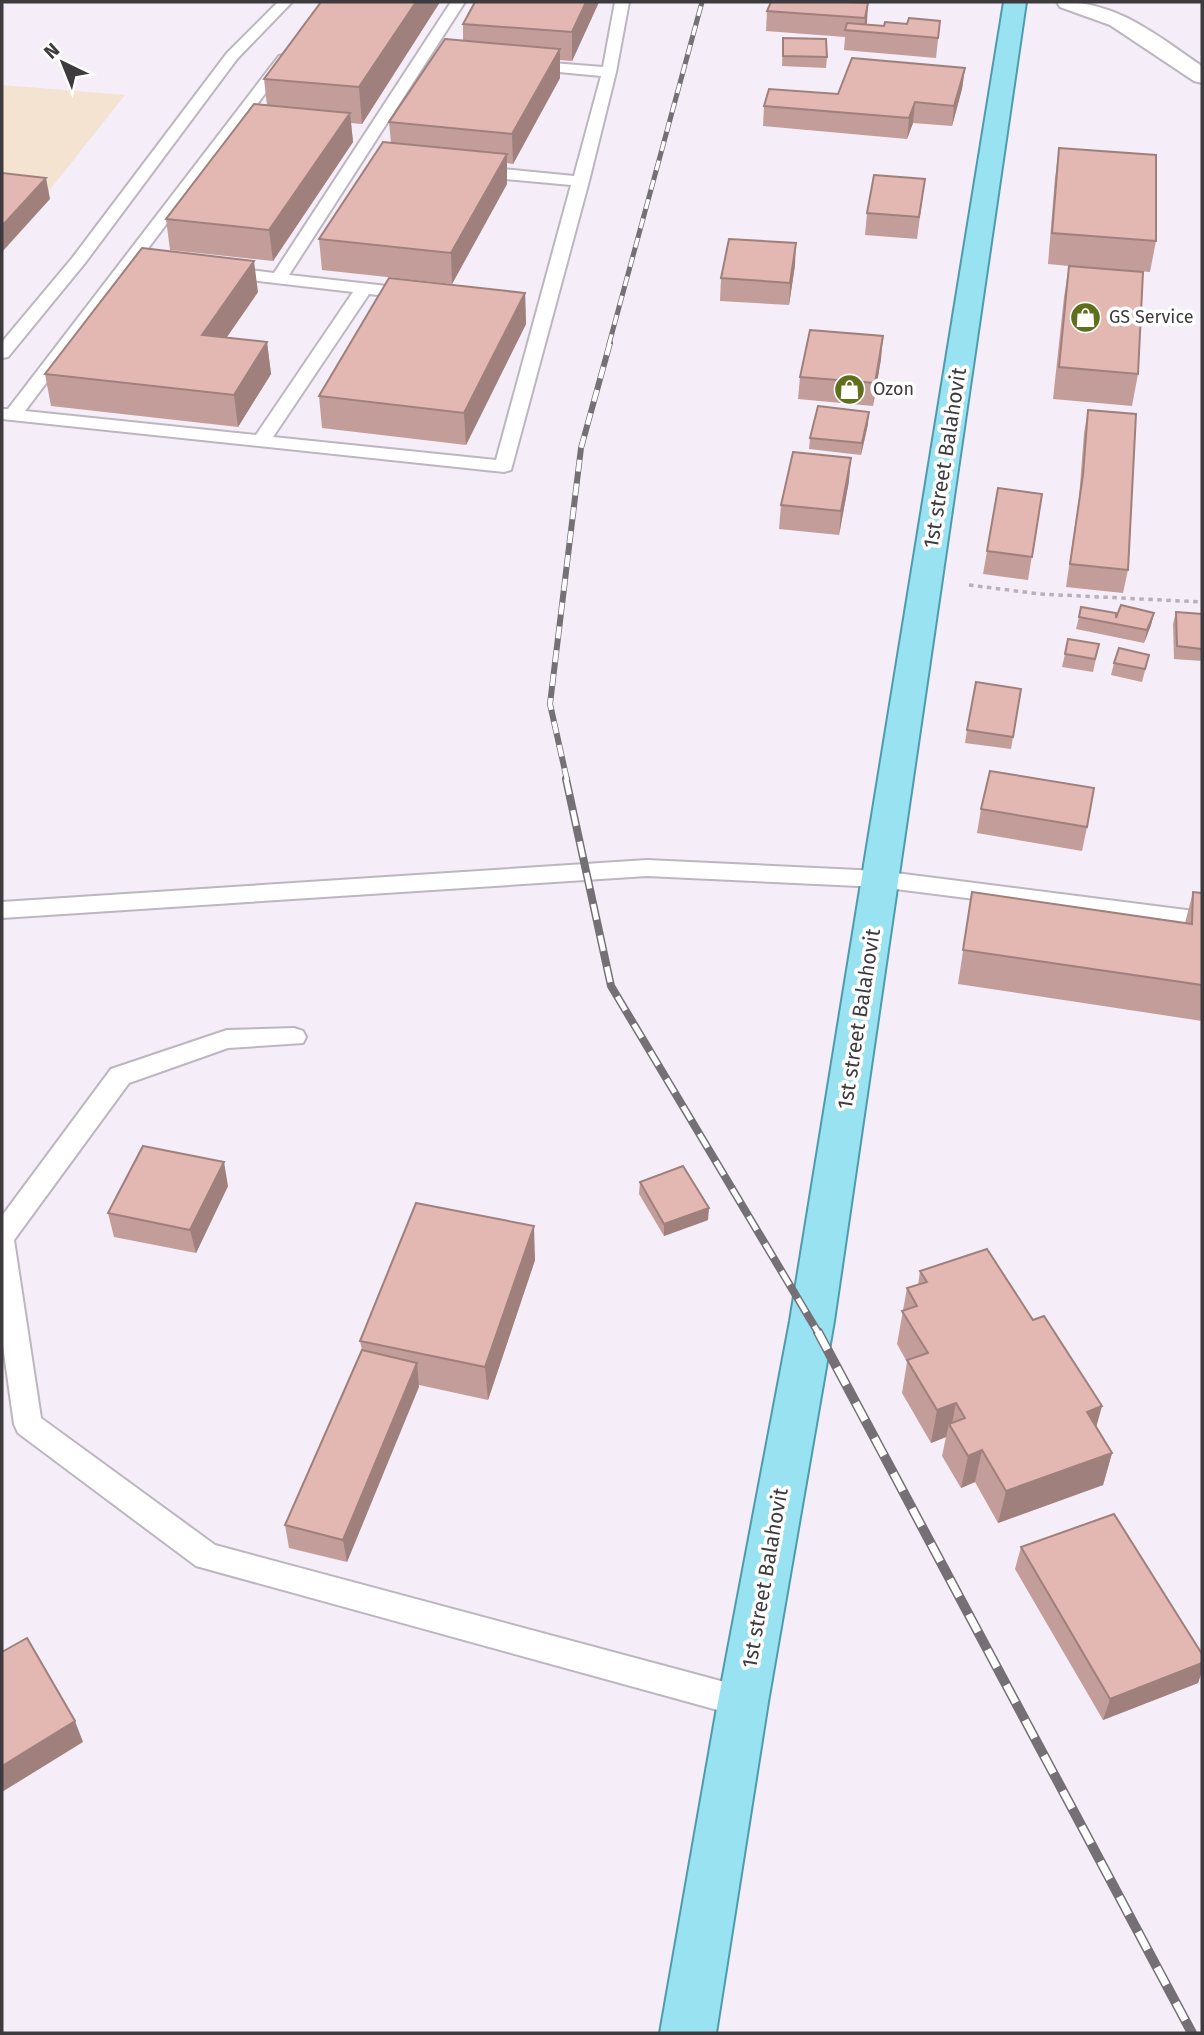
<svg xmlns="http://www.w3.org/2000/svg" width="1204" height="2035" viewBox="0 0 1204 2035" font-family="'Fira Sans',sans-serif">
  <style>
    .industrial { fill: #f4e3d1 }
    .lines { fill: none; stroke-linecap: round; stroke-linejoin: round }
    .lane-casing { stroke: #bdb5bf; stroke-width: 4 }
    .secondary-casing { stroke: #bdb5bf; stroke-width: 4 }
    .primary-casing { stroke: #4d9bad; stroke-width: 4 }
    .path { stroke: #b8b1b9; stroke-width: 3.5; stroke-dasharray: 4.5 4.5; stroke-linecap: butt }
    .lane { fill: #fff; fill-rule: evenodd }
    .secondary { fill: #fff; fill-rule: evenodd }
    .primary { fill: #99e2f1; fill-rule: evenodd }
    .rail-far3-casing { stroke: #757076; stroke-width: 5 }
    .rail-far2-casing { stroke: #757076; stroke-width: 6 }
    .rail-far1-casing { stroke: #757076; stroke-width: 8 }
    .rail-casing { stroke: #757076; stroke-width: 10 }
    .rail-far3 { stroke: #fff; stroke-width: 3.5; stroke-dasharray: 10; stroke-linecap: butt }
    .rail-far2 { stroke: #fff; stroke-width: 4.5; stroke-dasharray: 12; stroke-linecap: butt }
    .rail-far1 { stroke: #fff; stroke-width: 5; stroke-dasharray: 16; stroke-linecap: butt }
    .rail { stroke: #fff; stroke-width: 7; stroke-dasharray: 20; stroke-linecap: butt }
    .wall { fill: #c39d99 }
    .shaded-wall { fill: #9f807d }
    .building { fill: #e3b7b2; stroke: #9f807d; stroke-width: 2 }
    .labels { text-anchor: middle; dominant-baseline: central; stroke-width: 7; stroke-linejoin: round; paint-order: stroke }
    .far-poi-label { font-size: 18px; fill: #3e3b3f; stroke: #fff; text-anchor: start }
    .street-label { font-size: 21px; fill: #3e3b3f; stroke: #fff }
  </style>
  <rect width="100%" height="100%" fill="#f5edf7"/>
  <polygon class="industrial" points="2,85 125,95 2,250"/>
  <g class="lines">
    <defs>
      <g id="lane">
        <polygon points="278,2 292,2 237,59 85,263 8,357 2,358 2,342 73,257 227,53"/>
        <polygon points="451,2 465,2 289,275 414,289 422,294 414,299 369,294 273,437 496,460 571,185 473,176 465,171 473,166 574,176 601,76 527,69 520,65 527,61 603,67 615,2 629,2 616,72 589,181 511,470 504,472 2,419 2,409 8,409 279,56 284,55 291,59 289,62 25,411 256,435 353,292 224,277 216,272 224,267 274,273"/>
        <polygon points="647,860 880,871 1202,912 1202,928 880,887 647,876 2,918 2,902"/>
        <polygon points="294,1028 303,1031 306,1037 303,1043 228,1048 129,1083 14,1240 41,1418 215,1545 743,1687 754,1691 759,1702 754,1713 743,1717 196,1566 18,1433 14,1424 2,1338 2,1216 111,1069 227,1030"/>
      </g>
      <path id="secondary" d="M1057 2C1116 0 1156 35 1202 66V83L1194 81 1110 25 1060 7Z"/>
      <polygon id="primary" points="1004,2 1026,2 834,1321 768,1702 716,2033 660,2033 718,1702 790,1321"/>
    </defs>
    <use href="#lane" class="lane-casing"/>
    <use href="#secondary" class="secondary-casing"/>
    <use href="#primary" class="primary-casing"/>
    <polyline class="path" points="969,585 1040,594 1202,602"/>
    <use href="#lane" class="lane"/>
    <use href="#secondary" class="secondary"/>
    <use href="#primary" class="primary"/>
    <defs>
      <polyline id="rail-far3" points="609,344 702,2"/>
      <polyline id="rail-far2" points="567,780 550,704 581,448 610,343"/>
      <polyline id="rail-far1" points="566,779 611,986 819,1334"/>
      <polyline id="rail" points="818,1332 1192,2033"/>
    </defs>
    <use href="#rail-far3" class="rail-far3-casing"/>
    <use href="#rail-far2" class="rail-far2-casing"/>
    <use href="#rail-far1" class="rail-far1-casing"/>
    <use href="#rail" class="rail-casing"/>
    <use href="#rail-far3" class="rail-far3"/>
    <use href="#rail-far2" class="rail-far2"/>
    <use href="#rail-far1" class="rail-far1"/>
    <use href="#rail" class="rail"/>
  </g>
  <g class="wall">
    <polygon points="440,2 362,124 351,123 353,142 273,261 170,250 166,219 267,105 264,79"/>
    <polygon points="475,2 599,2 572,61 560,60 560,78 513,164 507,163 507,184 452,284 322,270 319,239 391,143 389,122 463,41 463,24"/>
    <polygon points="868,3 866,25 884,26 940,21 936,58 844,50 845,37 766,31 767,11"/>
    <polygon points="783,38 827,57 826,68 782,66"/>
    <polygon points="965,68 962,89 952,126 913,123 907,139 763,126 764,106 838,94"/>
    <polygon points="1059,148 1156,241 1150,272 1082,267 1138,374 1132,406 1053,399 1064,297 1069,266 1048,264 1055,178"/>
    <polygon points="925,179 917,239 865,235 867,213"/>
    <polygon points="795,265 789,305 720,301 721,278"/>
    <polygon points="258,292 227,337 267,342 271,374 238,427 51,406 45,374"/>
    <polygon points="525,293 526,324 466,445 322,428 319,396"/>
    <polygon points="881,359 873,406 798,399 800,377"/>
    <polygon points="1088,410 1128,570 1123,593 1066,587 1079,498 1084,433"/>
    <polygon points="868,424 861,455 809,449 810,438"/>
    <polygon points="849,481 839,535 779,529 781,505"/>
    <polygon points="1042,494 1028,580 983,574 987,551"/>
    <polygon points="1176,612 1202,614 1202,661 1174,659 1173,624"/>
    <polygon points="1154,613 1151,625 1144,643 1076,629 1079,617 1116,618"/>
    <polygon points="1099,644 1093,672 1062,667 1065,654"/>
    <polygon points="1149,655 1142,682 1111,675 1114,663"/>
    <polygon points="1021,689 1011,749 965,743 967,730"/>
    <polygon points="981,809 1087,827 1082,851 977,833"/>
    <polygon points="972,892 1185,923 1193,892 1202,893 1202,1021 958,984"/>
    <polygon points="640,1182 708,1220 664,1236 639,1194"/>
    <polygon points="228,1186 196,1253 114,1237 108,1213"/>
    <polygon points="535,1260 488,1400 419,1385 347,1562 289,1548 285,1525 362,1350 360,1341"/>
    <polygon points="920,1271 1096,1428 1112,1453 1103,1485 998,1523 975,1482 961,1488 942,1456 946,1437 931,1443 902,1393 907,1362 897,1344 907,1288 918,1285"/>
    <polygon points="1021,1547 1202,1654 1202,1671 1198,1683 1103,1720 1015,1569"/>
  </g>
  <g class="shaded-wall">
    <polygon points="416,2 440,2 362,124 359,87"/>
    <polygon points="586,2 599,2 572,61 572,32"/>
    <polygon points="868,3 867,23 865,32 864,32 865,18"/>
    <polygon points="560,49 560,78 513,164 512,134"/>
    <polygon points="965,68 962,89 952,126 954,106"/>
    <polygon points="915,102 913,123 907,139 909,118"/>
    <polygon points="350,113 353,142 273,261 269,230"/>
    <polygon points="507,154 507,184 452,284 451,253"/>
    <polygon points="46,178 50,199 2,252 2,226"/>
    <polygon points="796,243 795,265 789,305 790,283"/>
    <polygon points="254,261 258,292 206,367 202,335"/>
    <polygon points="525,293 526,324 466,445 464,413"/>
    <polygon points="883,336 881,359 873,406 875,383"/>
    <polygon points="267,342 271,374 238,427 234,395"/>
    <polygon points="869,412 868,424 861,455 862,443"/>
    <polygon points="851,458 849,481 839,535 841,511"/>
    <polygon points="1154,613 1151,625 1144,643 1147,630"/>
    <polygon points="224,1162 228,1186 196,1253 190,1230"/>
    <polygon points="709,1208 708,1220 664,1236 664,1224"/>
    <polygon points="534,1226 535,1260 488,1400 485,1367"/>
    <polygon points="417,1363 419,1387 347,1562 343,1540"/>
    <polygon points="956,1403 951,1428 949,1424 946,1437 931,1443 937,1410"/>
    <polygon points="1102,1406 1093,1439 1087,1412"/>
    <polygon points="982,1450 975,1482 961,1488 968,1456"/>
    <polygon points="1112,1453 1103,1485 998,1523 1006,1491"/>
    <polygon points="1202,1663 1202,1671 1198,1683 1103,1720 1110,1699"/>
    <polygon points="75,1721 83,1742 2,1792 2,1766"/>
  </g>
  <g class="building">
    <polygon points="321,2 416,2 359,87 264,79"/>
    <polygon points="475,2 586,2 572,32 463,24"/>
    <polygon points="771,2 844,2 868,3 865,18 767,11"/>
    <polygon points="909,18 940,21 938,38 845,30 847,23 884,26 885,22 907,24"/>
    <polygon points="783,38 826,39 827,57 783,56"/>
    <polygon points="445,39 560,49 512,134 389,122"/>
    <polygon points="852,58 965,68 954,106 915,102 909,118 764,106 769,89 838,94"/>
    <polygon points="254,104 350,113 269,230 166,219"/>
    <polygon points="383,142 507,154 451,253 319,239"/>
    <polygon points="1059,148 1156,155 1156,241 1052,233"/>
    <polygon points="2,173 46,178 2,226"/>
    <polygon points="874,175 925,179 919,217 867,213"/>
    <polygon points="729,239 796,243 790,283 721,278"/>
    <polygon points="142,248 254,261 202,335 267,342 234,395 45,374"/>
    <polygon points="1069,266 1143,272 1138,374 1059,367"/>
    <polygon points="389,278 525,293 464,413 319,396"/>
    <polygon points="810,330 883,336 875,383 800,377"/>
    <polygon points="818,406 869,412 862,443 810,438"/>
    <polygon points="1088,410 1136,414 1128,570 1070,564 1083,475"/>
    <polygon points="793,452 851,458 841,511 781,505"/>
    <polygon points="998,488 1042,494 1032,557 987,551"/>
    <polygon points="1121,605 1154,613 1147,630 1079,617 1081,607 1116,613 1116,618"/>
    <polygon points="1176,612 1202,614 1202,649 1177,646"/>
    <polygon points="1068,639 1099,644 1095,659 1065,654"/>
    <polygon points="1119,648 1149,655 1145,669 1114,663"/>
    <polygon points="976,682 1021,689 1013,737 967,730"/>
    <polygon points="990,771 1094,788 1087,827 981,809"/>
    <polygon points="972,892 1192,924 1193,892 1202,893 1202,985 963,950"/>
    <polygon points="143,1146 224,1162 190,1230 108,1213"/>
    <polygon points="683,1166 709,1208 664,1224 640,1182"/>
    <polygon points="416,1203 534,1226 485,1367 360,1341"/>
    <polygon points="987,1249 1033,1320 1044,1316 1102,1406 1087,1412 1112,1453 1006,1491 982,1450 968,1456 949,1424 965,1418 956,1403 937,1410 907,1360 928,1353 902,1311 917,1306 907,1288 927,1282 920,1271"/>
    <polygon points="362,1350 417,1363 343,1540 285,1525"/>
    <polygon points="1114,1514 1202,1654 1202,1663 1110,1699 1021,1547"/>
    <polygon points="27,1638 75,1721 2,1766 2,1652"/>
  </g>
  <defs>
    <symbol id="shop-disc" viewBox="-11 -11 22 22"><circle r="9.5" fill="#5f6f1c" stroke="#fff"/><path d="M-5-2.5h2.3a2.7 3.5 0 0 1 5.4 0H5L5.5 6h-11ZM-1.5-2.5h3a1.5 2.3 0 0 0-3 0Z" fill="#fff"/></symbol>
  </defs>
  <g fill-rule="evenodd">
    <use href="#shop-disc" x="1068" y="300" width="35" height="35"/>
    <use href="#shop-disc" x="832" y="372" width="35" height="35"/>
  </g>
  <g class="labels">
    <g class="far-poi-label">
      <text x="1109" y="317">GS Service</text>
      <text x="873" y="389">Ozon</text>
    </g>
    <g class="street-label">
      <text transform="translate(945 458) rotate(-81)">1st street Balahovit</text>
      <text transform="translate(859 1019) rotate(-81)">1st street Balahovit</text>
      <text transform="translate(765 1578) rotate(-80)">1st street Balahovit</text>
    </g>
  </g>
  <rect width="1204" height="2035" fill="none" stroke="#3e3b3f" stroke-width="7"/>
  <g transform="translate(63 63) rotate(317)" stroke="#ffffff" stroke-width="5" paint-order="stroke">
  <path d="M0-5L12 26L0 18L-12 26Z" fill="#3e3b3f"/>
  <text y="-10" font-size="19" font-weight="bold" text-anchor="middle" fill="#3e3b3f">N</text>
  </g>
</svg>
